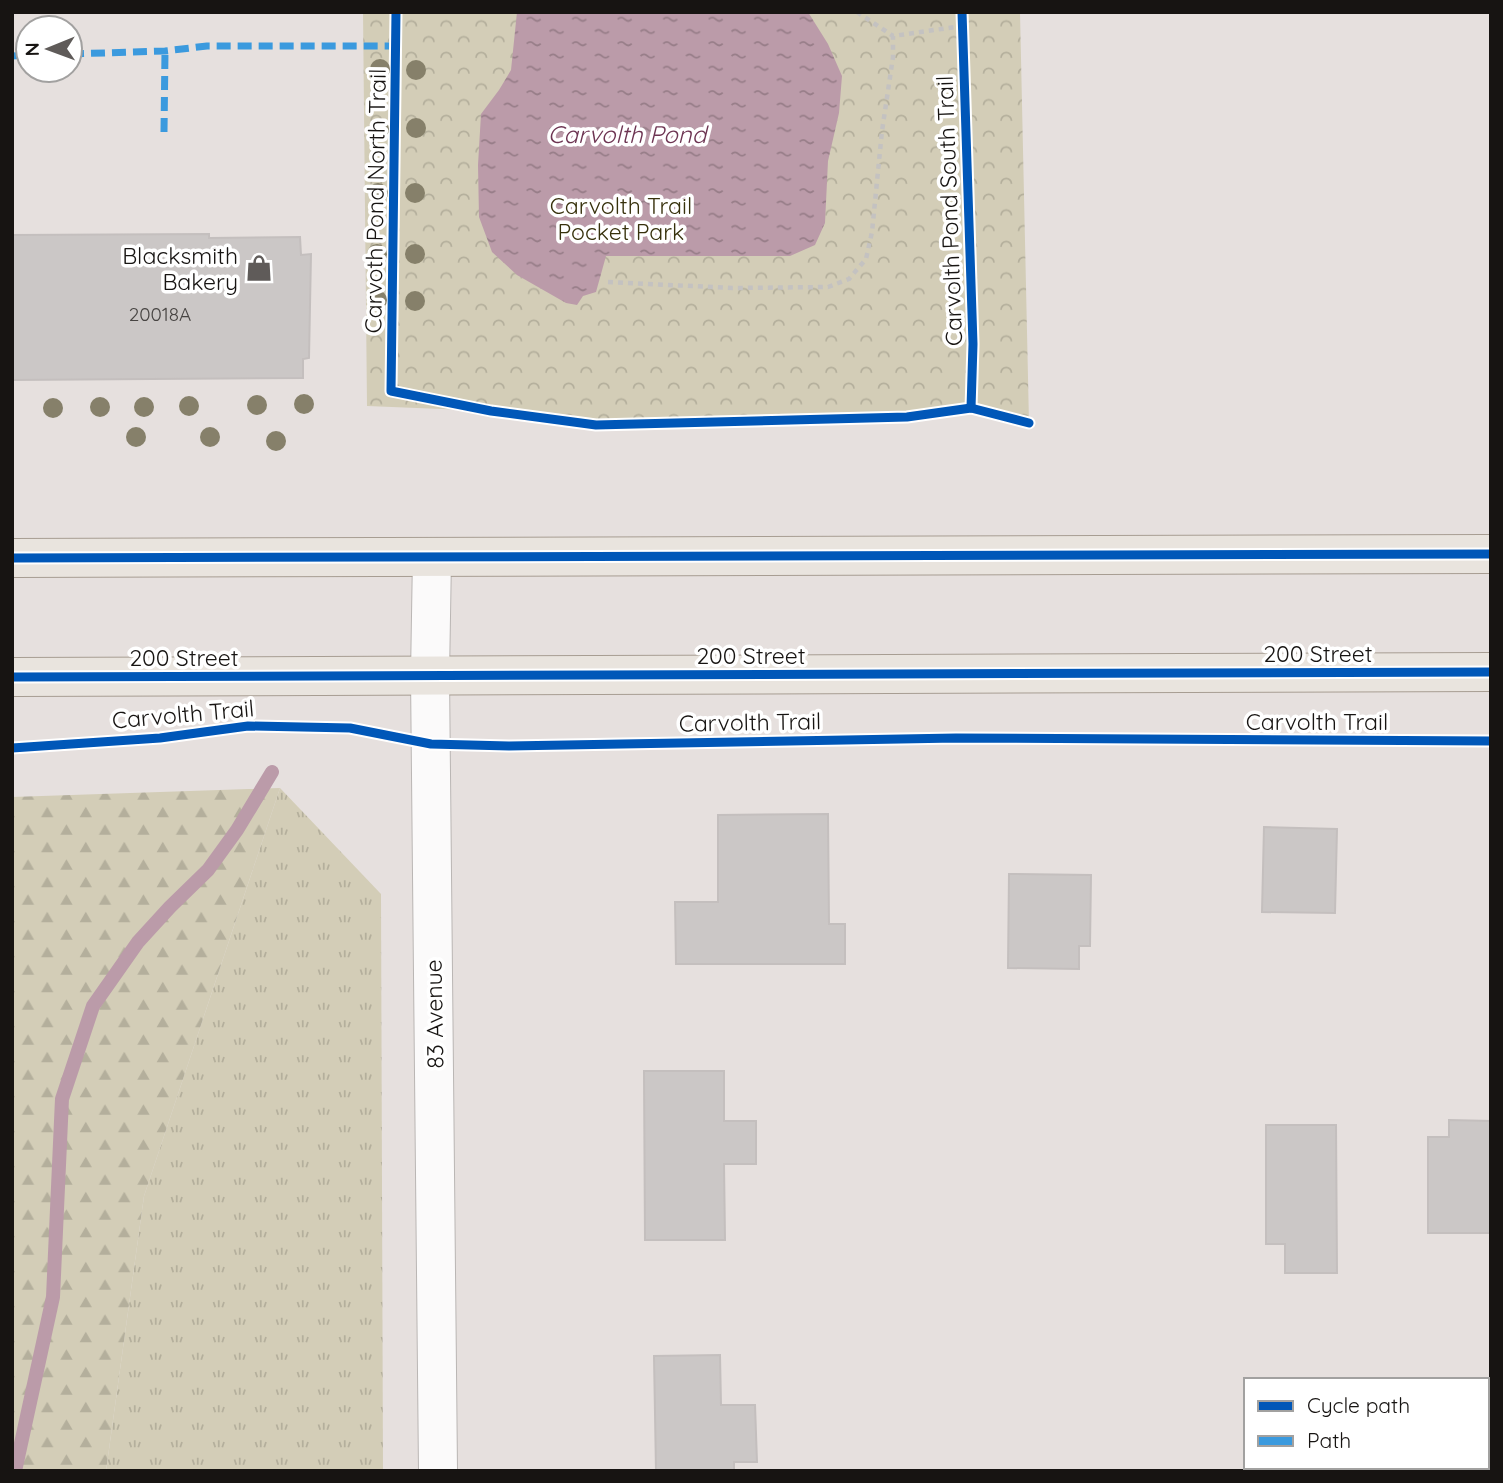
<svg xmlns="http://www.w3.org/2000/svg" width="1503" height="1483" viewBox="0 0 1503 1483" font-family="Quicksand,sans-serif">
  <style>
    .grass { fill: url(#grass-tufts) }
    .forest { fill: url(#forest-firs) }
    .park { fill: url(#park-crowns) }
    .water { fill: url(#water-ripples) }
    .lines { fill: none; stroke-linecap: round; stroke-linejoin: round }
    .stream { stroke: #bb9ba9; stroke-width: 14 }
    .building { fill: #cbc7c6; stroke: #c4bfbe; stroke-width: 2 }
    .minor-casing { stroke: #bab6b4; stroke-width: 40 }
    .major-casing { stroke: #a79d92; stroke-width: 40 }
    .path { stroke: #c4c2c1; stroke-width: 4.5; stroke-dasharray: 5 5; stroke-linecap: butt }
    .minor { stroke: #fbfafa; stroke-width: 38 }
    .major { stroke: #e9e4de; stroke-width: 38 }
    .quiet { stroke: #3b9ade; stroke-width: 7; stroke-dasharray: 14 7; stroke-linecap: butt }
    .cycleway-casing { stroke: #fff; stroke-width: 13 }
    .cycleway { stroke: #0057b8; stroke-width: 9 }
    .tree { fill: #86806a }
    .labels { text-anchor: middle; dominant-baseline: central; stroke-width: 7; stroke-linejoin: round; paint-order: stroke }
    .number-label { font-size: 19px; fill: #474442 }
    .street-label { font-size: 23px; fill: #171412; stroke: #fff }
    .park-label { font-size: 23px; fill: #37310c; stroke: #fff }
    .poi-label { font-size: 23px; fill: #171412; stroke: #fff; text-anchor: end }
    .water-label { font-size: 24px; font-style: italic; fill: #6d3452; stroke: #fff }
  </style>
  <defs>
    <pattern id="grass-tufts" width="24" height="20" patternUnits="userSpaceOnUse" patternTransform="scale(1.75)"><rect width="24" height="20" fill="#d3cdb7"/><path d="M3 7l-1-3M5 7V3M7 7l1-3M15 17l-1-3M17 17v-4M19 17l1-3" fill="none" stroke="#b4af9c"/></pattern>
    <pattern id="forest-firs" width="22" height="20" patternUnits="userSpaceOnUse" patternTransform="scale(1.75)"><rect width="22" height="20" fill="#d3cdb7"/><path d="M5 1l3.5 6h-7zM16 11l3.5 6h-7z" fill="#b4af9c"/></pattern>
    <pattern id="park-crowns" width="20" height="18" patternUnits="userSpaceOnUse" patternTransform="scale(1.75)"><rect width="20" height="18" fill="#d3cdb7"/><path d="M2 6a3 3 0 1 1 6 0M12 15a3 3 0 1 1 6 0" fill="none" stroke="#b4af9c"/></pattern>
    <pattern id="water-ripples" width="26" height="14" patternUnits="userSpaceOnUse" patternTransform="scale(1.75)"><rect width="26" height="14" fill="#bb9ba9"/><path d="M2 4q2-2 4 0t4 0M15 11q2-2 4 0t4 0" fill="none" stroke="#977d88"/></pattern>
  </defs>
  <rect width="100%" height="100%" fill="#e6e0de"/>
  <polygon class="grass" points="280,788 381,894 383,1471 106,1471 144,1196"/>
  <polygon class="forest" points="280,788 144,1196 106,1471 12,1471 12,797"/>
  <polygon class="park" points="363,12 1020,12 1029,423 971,408 907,417 596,425 491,411 367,406"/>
  <polygon class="water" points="517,12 808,12 828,44 842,76 839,113 828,161 825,223 815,245 790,256 606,256 596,292 583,296 577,305 566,303 517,275 492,252 479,217 478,165 481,114 499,90 511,70"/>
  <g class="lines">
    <polyline class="stream" points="15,1471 53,1297 62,1099 93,1006 138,942 170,907 208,870 237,830 272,772"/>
  </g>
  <g class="building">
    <polygon points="209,234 209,238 300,237 301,255 311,254 309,358 303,359 303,378 12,380 12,235"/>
    <polygon points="828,814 829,924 845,924 845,964 676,964 675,902 718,902 718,815"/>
    <polygon points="1264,827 1337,829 1335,913 1262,912"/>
    <polygon points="1009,874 1091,875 1090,946 1079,946 1079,969 1008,968"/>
    <polygon points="644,1071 724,1071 724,1121 756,1121 756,1164 724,1164 725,1240 645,1240"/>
    <polygon points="1449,1120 1491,1121 1491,1233 1428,1233 1428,1137 1449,1137"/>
    <polygon points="1266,1125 1336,1125 1337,1273 1285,1273 1285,1244 1266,1244"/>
    <polygon points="720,1355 721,1405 755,1405 757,1462 734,1462 734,1471 656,1471 654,1356"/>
  </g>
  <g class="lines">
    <defs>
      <polyline id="minor" points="432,557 430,675 438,1471"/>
      <g id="major">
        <polyline points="12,558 1491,554"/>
        <polyline points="12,677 1491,672"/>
      </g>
    </defs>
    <use href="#minor" class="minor-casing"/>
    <use href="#major" class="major-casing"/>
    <g class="path">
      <polyline points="857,12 893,36"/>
      <polyline points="608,282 732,288 828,287 849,279 866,259 872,232 882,131 893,57 893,36 962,26"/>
    </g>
    <use href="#minor" class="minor"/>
    <use href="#major" class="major"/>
    <g class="quiet">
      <polyline points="70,54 165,51 207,46 396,46"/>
      <polyline points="12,56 28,55"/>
      <polyline points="164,132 165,51"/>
    </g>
    <defs>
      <g id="cycleway">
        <polyline points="396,12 391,391 491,411 596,425 907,417 971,408 1029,423"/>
        <polyline points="962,12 973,344 971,408"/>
        <polyline points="12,558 1491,554"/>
        <polyline points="12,677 1491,672"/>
        <polyline points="12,748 160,738 248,726 350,728 431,744 509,746 956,738 1491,741"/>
      </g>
    </defs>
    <use href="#cycleway" class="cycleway-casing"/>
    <use href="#cycleway" class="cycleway"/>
  </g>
  <g class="tree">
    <circle cx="380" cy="69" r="10"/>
    <circle cx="416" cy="70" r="10"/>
    <circle cx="416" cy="128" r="10"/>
    <circle cx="379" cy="129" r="10"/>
    <circle cx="378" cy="193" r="10"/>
    <circle cx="415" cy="193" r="10"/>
    <circle cx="377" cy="254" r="10"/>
    <circle cx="415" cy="254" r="10"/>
    <circle cx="377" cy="300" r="10"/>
    <circle cx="415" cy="301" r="10"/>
    <circle cx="304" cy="404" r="10"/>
    <circle cx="257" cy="405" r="10"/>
    <circle cx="189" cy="406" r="10"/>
    <circle cx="100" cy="407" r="10"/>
    <circle cx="144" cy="407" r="10"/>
    <circle cx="53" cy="408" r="10"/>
    <circle cx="136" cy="437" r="10"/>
    <circle cx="210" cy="437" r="10"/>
    <circle cx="276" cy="441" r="10"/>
  </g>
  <defs>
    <symbol id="shop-bare" viewBox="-9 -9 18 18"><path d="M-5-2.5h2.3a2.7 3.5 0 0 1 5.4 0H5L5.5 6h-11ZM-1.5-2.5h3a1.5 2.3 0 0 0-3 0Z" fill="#5f5b59" stroke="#fff" stroke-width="2.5" paint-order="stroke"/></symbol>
  </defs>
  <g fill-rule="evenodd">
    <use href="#shop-bare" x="240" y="249" width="38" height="38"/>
  </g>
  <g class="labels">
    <g class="number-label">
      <text x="160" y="314">20018A</text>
    </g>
    <g class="street-label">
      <text transform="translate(375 201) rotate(-89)">Carvoth Pond North Trail</text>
      <text transform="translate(949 211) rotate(-92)">Carvolth Pond South Trail</text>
      <text x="1318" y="653">200 Street</text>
      <text x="751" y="655">200 Street</text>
      <text x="184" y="657">200 Street</text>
      <text transform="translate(183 714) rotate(-5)">Carvolth Trail</text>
      <text x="1317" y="721">Carvolth Trail</text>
      <text transform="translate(750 722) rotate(-1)">Carvolth Trail</text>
      <text transform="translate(434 1014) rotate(-91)">83 Avenue</text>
    </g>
    <g class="park-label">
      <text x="621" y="205">Carvolth Trail<tspan x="621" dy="26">Pocket Park</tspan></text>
    </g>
    <g class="poi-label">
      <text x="238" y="255">Blacksmith<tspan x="238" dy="26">Bakery</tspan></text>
    </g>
    <g class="water-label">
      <text x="627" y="134">Carvolth Pond</text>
    </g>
  </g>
  <rect width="1503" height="1483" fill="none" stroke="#171412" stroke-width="28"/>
  <rect x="1244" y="1378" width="245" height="91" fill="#ffffff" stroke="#a2a1a0" stroke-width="2"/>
  <rect x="1258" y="1401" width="35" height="10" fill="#0057b8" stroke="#a2a1a0" stroke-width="2"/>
  <text x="1307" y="1413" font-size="21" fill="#171412">Cycle path</text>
  <rect x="1258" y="1436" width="35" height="10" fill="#3b9ade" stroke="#a2a1a0" stroke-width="2"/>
  <text x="1307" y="1448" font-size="21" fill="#171412">Path</text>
  <g transform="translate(49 49) rotate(269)"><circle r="33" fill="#ffffff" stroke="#a2a1a0" stroke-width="2"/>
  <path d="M0-5L12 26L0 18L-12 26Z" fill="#5f5b59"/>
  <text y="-10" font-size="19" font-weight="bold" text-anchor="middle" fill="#171412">N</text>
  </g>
</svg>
